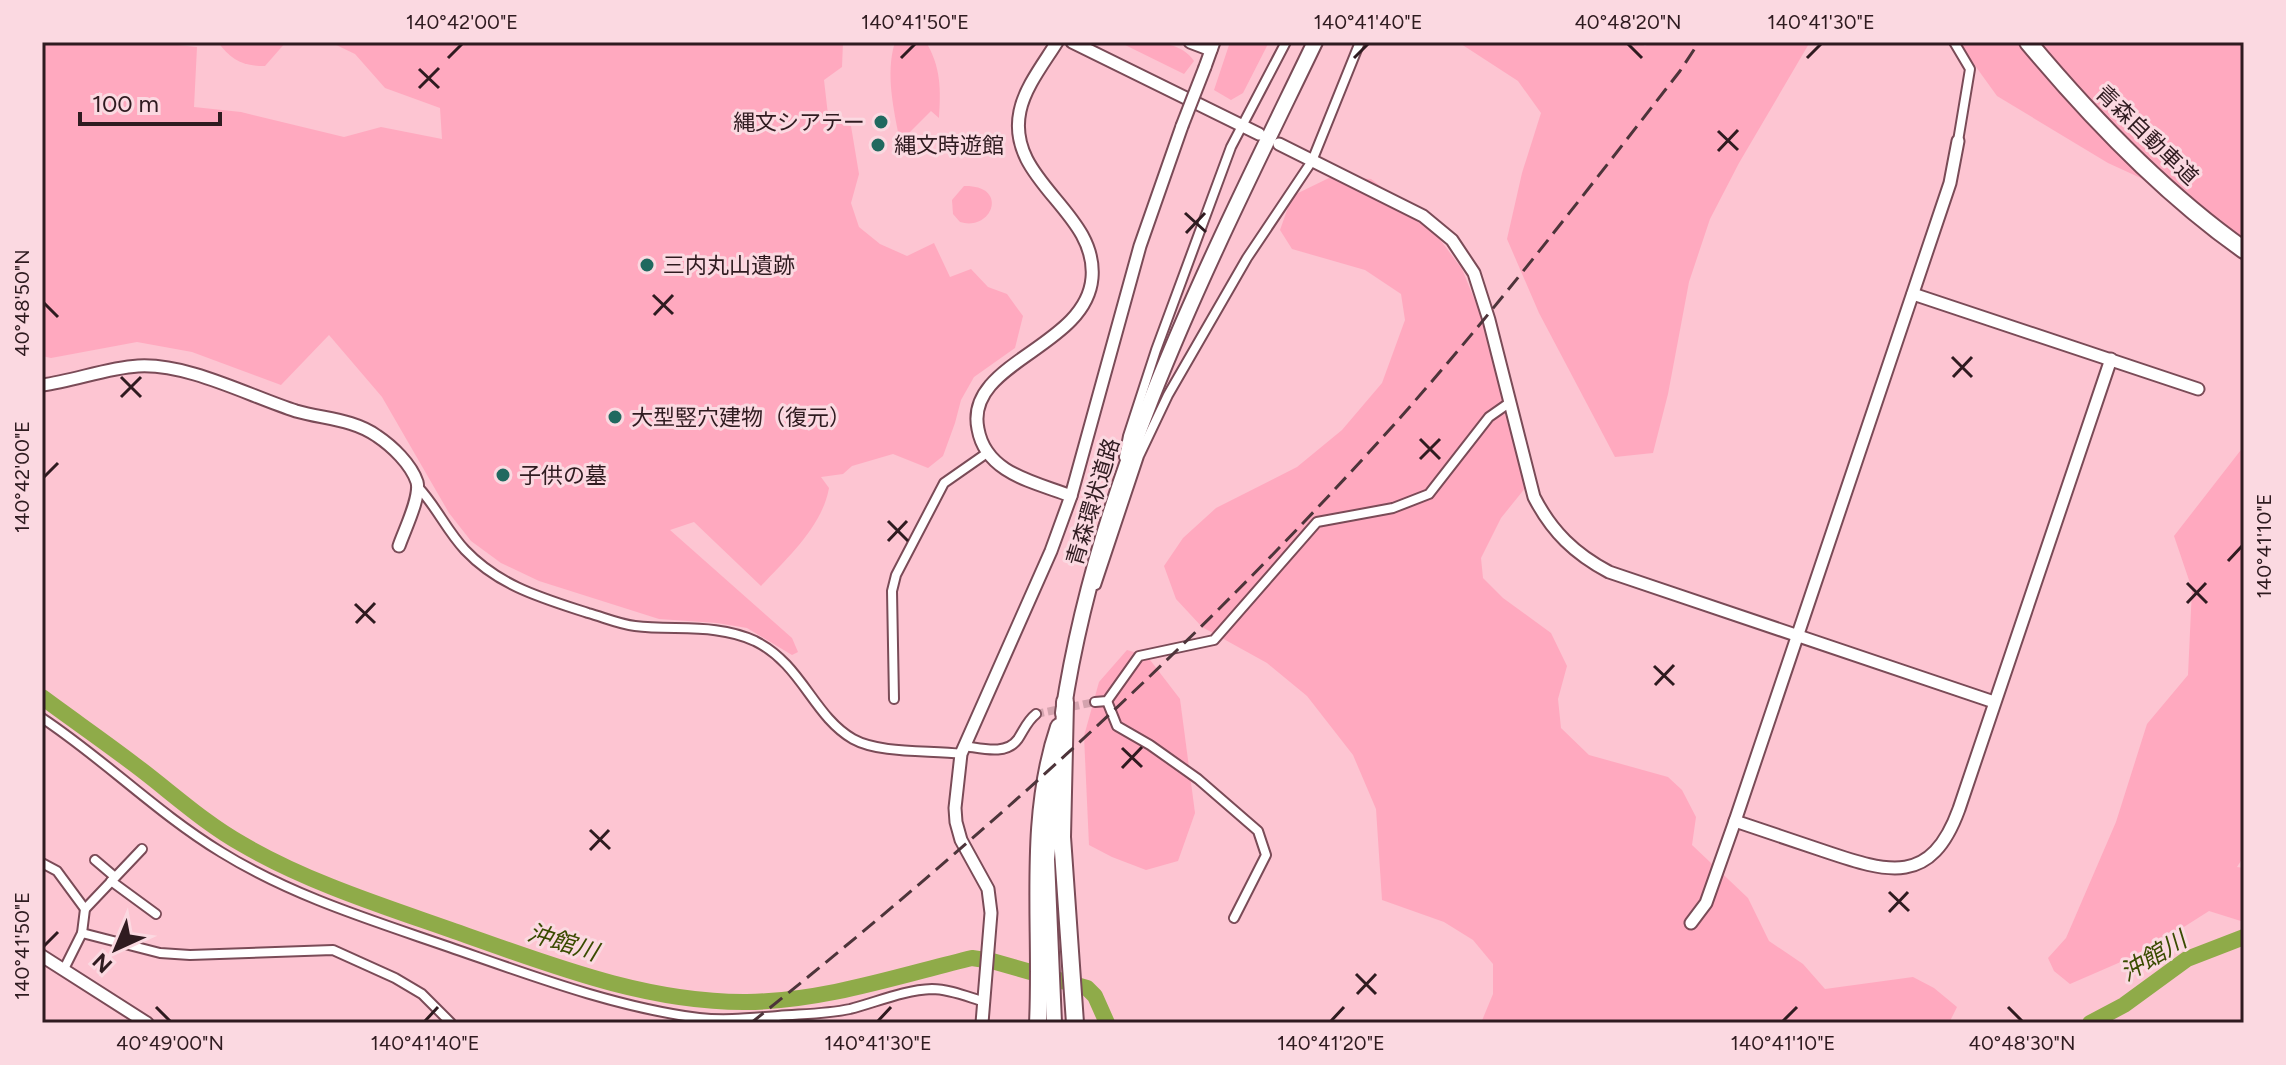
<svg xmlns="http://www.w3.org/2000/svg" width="2286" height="1065" viewBox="0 0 2286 1065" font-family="Figtree,'Noto Sans JP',sans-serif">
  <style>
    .green { fill: #ffa9bf }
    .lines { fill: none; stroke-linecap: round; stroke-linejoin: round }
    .river { stroke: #8fab49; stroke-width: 16 }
    .minor-tunnel { stroke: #d4a3ae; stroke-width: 8; stroke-dasharray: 8 4; stroke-linecap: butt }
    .minor-casing { stroke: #7a4b57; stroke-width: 12 }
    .tertiary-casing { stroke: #7a4b57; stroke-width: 15 }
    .trunk-casing { stroke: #7a4b57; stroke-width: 18 }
    .motorway-casing { stroke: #7a4b57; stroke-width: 20 }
    .minor { stroke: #fff; stroke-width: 8 }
    .tertiary { stroke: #fff; stroke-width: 11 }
    .trunk { stroke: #fff; stroke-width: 14 }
    .motorway { stroke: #fff; stroke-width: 16 }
    .rail { stroke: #4d343a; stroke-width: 3; stroke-dasharray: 16 8; stroke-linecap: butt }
    .tertiary-bridge-casing { stroke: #7a4b57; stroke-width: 15; stroke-linecap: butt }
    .tertiary-bridge { stroke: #fff; stroke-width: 11 }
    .ticks { fill: none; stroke: #2f1b20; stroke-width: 3 }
    .poi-dot { fill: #20695f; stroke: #fbd9e1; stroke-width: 3 }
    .labels { text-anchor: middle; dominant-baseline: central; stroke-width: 6; stroke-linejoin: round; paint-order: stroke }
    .poi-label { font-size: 22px; fill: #2f1b20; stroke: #fbd9e1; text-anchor: start }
    .street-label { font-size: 22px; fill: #2f1b20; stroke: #fbd9e1 }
    .water-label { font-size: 24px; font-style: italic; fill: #394b00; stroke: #fbd9e1 }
    .neatline { fill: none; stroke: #2f1b20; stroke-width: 3 }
    .ticks-label { font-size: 20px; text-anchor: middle; fill: #2f1b20 }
  </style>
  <rect width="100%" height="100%" fill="#fdc5d2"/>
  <!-- green -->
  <g class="green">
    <path d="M47,42H149L197,47L194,107L241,112L344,137L381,127L442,139L440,108L385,88L355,54L330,42H843L842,67L824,80L828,115L851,126L859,174L851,203L859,227L880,244L907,256L934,243L950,277L971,269L988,287L1007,294L1023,316L1015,348L974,377L961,400L955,423L943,456L928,468L893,454L852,466L843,474L821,477L829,488C822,527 787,558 761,586L694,522L670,530L792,638L798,652L792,655L747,628L717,623L659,619L539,581L501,563L471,541L449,513L382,397L329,335L281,385L192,352L137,342L51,358L42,356V45Z"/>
    <path d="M218,42H286L265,66C242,66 231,60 218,42Z"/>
    <path d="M895,42H926C941,67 941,90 939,118L931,111L900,142C894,110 885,74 895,42Z"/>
    <path d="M1119,42C1143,42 1179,38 1194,61L1184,74Z"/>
    <path d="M1230,42H1269L1243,93L1231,100L1214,90Z"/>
    <path d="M1458,42H1639L1645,46L1652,42H1810L1739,163L1710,219L1689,282L1668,394L1653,453L1615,457L1539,313L1507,239L1522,173L1541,113L1518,81Z"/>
    <path d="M1958,42H2244V247L2220,219L2156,185L2108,163L1997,96Z"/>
    <path d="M1331,177L1371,179L1427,222L1462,269L1496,352L1526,487L1501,518L1481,558L1483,578L1503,598L1551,633L1567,666L1558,699L1561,728L1589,755L1668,777L1682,790L1696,817L1692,845L1748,898L1769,941L1803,964L1825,989L1913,977L1934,988L1957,1007L1949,1023H1481L1493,994V964L1473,940L1444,922L1382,900L1376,809L1353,755L1307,696L1267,663L1202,627L1176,599L1164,566L1183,538L1216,508L1297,467L1342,430L1382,383L1405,320L1401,294L1365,270L1292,249L1280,230L1292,196Z"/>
    <path d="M964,186C1010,185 992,232 960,222L953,214L952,200Z"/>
    <path d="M2244,446V856L2237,867L2244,868V922L2209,911L2146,951L2070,984L2054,971L2048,958L2066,938L2116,822L2147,724L2188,675L2192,589L2174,536Z"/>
    <path d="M1127,650L1147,656L1180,699L1195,813L1178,861L1146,870L1112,857L1089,845L1084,736L1099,682Z"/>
  </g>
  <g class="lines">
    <!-- river -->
    <g class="river">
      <path d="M42,697C73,720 105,742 135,765C171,792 203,822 242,844C307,882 383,906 454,931C548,964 646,1003 747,1002C824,1001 898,976 972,958L992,961L1087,988L1095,996L1107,1023"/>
      <path d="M2090,1023L2124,1005L2187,959L2244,937"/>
    </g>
    <!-- minor-tunnel -->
    <path class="minor-tunnel" d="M1036,714L1095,702"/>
    <!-- minor casing -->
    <g class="minor-casing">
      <g id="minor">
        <path d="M1954,42L1970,69L1958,141"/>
        <path d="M1124,457L1128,436L1156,350L1231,147L1286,42"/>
        <path d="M418,487C436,506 447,531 465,550C499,586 542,598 588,613C603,617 619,624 635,626C675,631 716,623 755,641C802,664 813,716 853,739C880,754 930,750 961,754"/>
        <path d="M1096,585L1139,456L1168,395L1247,258L1312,161L1360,42"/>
        <path d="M894,699L892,591L896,575L944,483L987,453"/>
        <path d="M1107,701L1117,726L1150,745L1198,779L1258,831L1266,855L1234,918"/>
        <path d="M1095,702L1107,701L1139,656L1214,640L1317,522L1393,508L1429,494L1489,417L1509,403"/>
        <path d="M42,718C104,759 157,813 221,852C292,896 371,920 449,947C530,975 614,1007 699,1018C726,1021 751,1018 778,1016C802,1014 826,1014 850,1009C877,1002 904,990 932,989C950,989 968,997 985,1002"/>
        <path d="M964,746C981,748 1006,756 1018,739C1024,730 1027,721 1036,714"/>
        <path d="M95,860L115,877"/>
        <path d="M42,863L57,871L85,909"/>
        <path d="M111,881L156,914"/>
        <path d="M82,933L85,909L142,849"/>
        <path d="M64,969L82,933L160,953L190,955L333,950L395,978L422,994L451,1023"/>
      </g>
    </g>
    <!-- tertiary casing -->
    <g class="tertiary-casing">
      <g id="tertiary">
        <path d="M1057,42C1044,63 1025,87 1020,111C1005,181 1098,211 1092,278C1086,348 964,362 978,429C986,474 1035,482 1071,496"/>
        <path d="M1072,42L1259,134"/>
        <path d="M1190,42L1211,50"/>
        <path d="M1205,67L1214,42"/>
        <path d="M1279,144L1423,216L1452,240L1474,273L1489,320L1534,497C1552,532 1575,554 1609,572L1994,702"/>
        <path d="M1913,294L2198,389"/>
        <path d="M42,385C74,381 106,368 138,366C188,363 249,396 296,411C324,419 353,419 377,436C392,446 411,464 417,482C421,497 404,531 399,546"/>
        <path d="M1735,821C1765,831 1794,841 1824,851C1889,873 1931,886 1959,809L2111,359"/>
        <path d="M1691,923L1706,903L1735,821L1950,183L1958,141"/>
        <path d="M42,956L147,1023"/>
        <path d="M982,1023L991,913L988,889L961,840L956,822L955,808L961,754L1051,551L1071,496L1140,246L1182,126"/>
      </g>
    </g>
    <!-- trunk casing -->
    <g class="trunk-casing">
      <g id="trunk">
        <path d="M1063,713C1099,473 1211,258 1315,42"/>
        <path d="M1054,1023L1047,859L1055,773"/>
      </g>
    </g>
    <!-- motorway casing -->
    <g class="motorway-casing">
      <g id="motorway">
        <path d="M2028,42C2089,115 2166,195 2244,250"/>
        <path d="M1065,702L1062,837L1075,1023"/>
        <path d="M1038,1023C1043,925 1027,821 1059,727"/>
      </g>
    </g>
    <!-- minor -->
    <use href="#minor" class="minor"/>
    <!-- tertiary -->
    <use href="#tertiary" class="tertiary"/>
    <!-- trunk -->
    <use href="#trunk" class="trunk"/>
    <!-- motorway -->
    <use href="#motorway" class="motorway"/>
    <!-- rail -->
    <path class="rail" d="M751,1023C971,847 1181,659 1371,450C1481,330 1580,199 1680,71L1699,42"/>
    <!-- tertiary-bridge casing -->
    <g class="tertiary-bridge-casing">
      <path id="tertiary-bridge" d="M1182,126L1205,67"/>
    </g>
    <!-- tertiary-bridge -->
    <use href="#tertiary-bridge" class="tertiary-bridge"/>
  </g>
  <!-- ticks -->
  <path class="ticks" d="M1628,44L1642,58M448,58L462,44M901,58L915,44M1354,58L1368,44M1807,58L1821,44M419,69L439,88M419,88L439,68M1718,131L1738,150M1718,151L1738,130M1185,213L1206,232M1186,233L1205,213M653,295L673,314M44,303L58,317M654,315L673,295M1952,357L1972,377M121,377L141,397M1953,377L1972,357M121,397L141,377M1420,439L1440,459M1420,459L1440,439M44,477L58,463M888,521L908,541M888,541L907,521M2228,561L2242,546M2187,583L2207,603M2187,603L2206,583M355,604L375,623M356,623L375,603M1654,666L1674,685M1655,685L1674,665M1122,748L1142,767M1122,768L1142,747M590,830L610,849M590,850L609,830M1889,892L1909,911M1889,912L1908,892M44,946L58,932M1356,974L1376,994M1357,994L1376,974M156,1007L170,1021M2008,1007L2022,1021M425,1021L438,1007M878,1021L891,1007M1331,1021L1344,1007M1783,1021L1797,1007"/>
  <!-- markers -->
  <g class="poi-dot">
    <circle cx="881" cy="122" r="8"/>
    <circle cx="878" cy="145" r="8"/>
    <circle cx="647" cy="265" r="8"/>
    <circle cx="615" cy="417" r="8"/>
    <circle cx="503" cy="475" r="8"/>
  </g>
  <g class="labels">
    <!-- poi labels -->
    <g class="poi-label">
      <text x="865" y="122" text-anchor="end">縄文シアテー</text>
      <text x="894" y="145">縄文時遊館</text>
      <text x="663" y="265">三内丸山遺跡</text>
      <text x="631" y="417">大型竪穴建物（復元）</text>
      <text x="519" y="475">子供の墓</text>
    </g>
    <!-- street labels -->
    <g class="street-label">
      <text transform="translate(2147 135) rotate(44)">青森自動車道</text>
      <text transform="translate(1093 502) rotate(-73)">青森環状道路</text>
    </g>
    <!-- water labels -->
    <g class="water-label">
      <text transform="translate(563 942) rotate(17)">沖館川</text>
      <text transform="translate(2153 956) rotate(-31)">沖館川</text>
    </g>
  </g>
  <!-- border -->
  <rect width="2286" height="1065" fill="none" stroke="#fbd9e1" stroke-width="88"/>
  <!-- north arrow -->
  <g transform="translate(116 949) rotate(224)" stroke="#fbd9e1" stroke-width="6" paint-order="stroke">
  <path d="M0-6L14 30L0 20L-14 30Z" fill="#2f1b20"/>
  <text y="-12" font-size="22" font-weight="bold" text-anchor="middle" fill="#2f1b20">N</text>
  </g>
  <!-- scale -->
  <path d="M80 112v12h140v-12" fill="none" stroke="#2f1b20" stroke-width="4"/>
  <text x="92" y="112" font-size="24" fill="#2f1b20" stroke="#fbd9e1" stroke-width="6" paint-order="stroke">100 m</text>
  <rect x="44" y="44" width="2198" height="977" class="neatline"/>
  <g class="ticks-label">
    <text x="462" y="29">140°42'00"E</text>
    <text x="915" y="29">140°41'50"E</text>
    <text x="1368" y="29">140°41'40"E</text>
    <text x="1628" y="29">40°48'20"N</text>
    <text x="1821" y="29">140°41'30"E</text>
    <text transform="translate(22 303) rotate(-90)" y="7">40°48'50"N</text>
    <text transform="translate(22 477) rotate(-90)" y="7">140°42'00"E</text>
    <text transform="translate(2264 546) rotate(-90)" y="7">140°41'10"E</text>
    <text transform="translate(22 946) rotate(-90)" y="7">140°41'50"E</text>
    <text x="170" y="1050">40°49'00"N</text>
    <text x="425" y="1050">140°41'40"E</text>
    <text x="878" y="1050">140°41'30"E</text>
    <text x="1331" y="1050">140°41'20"E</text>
    <text x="1783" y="1050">140°41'10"E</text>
    <text x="2022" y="1050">40°48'30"N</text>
  </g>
</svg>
